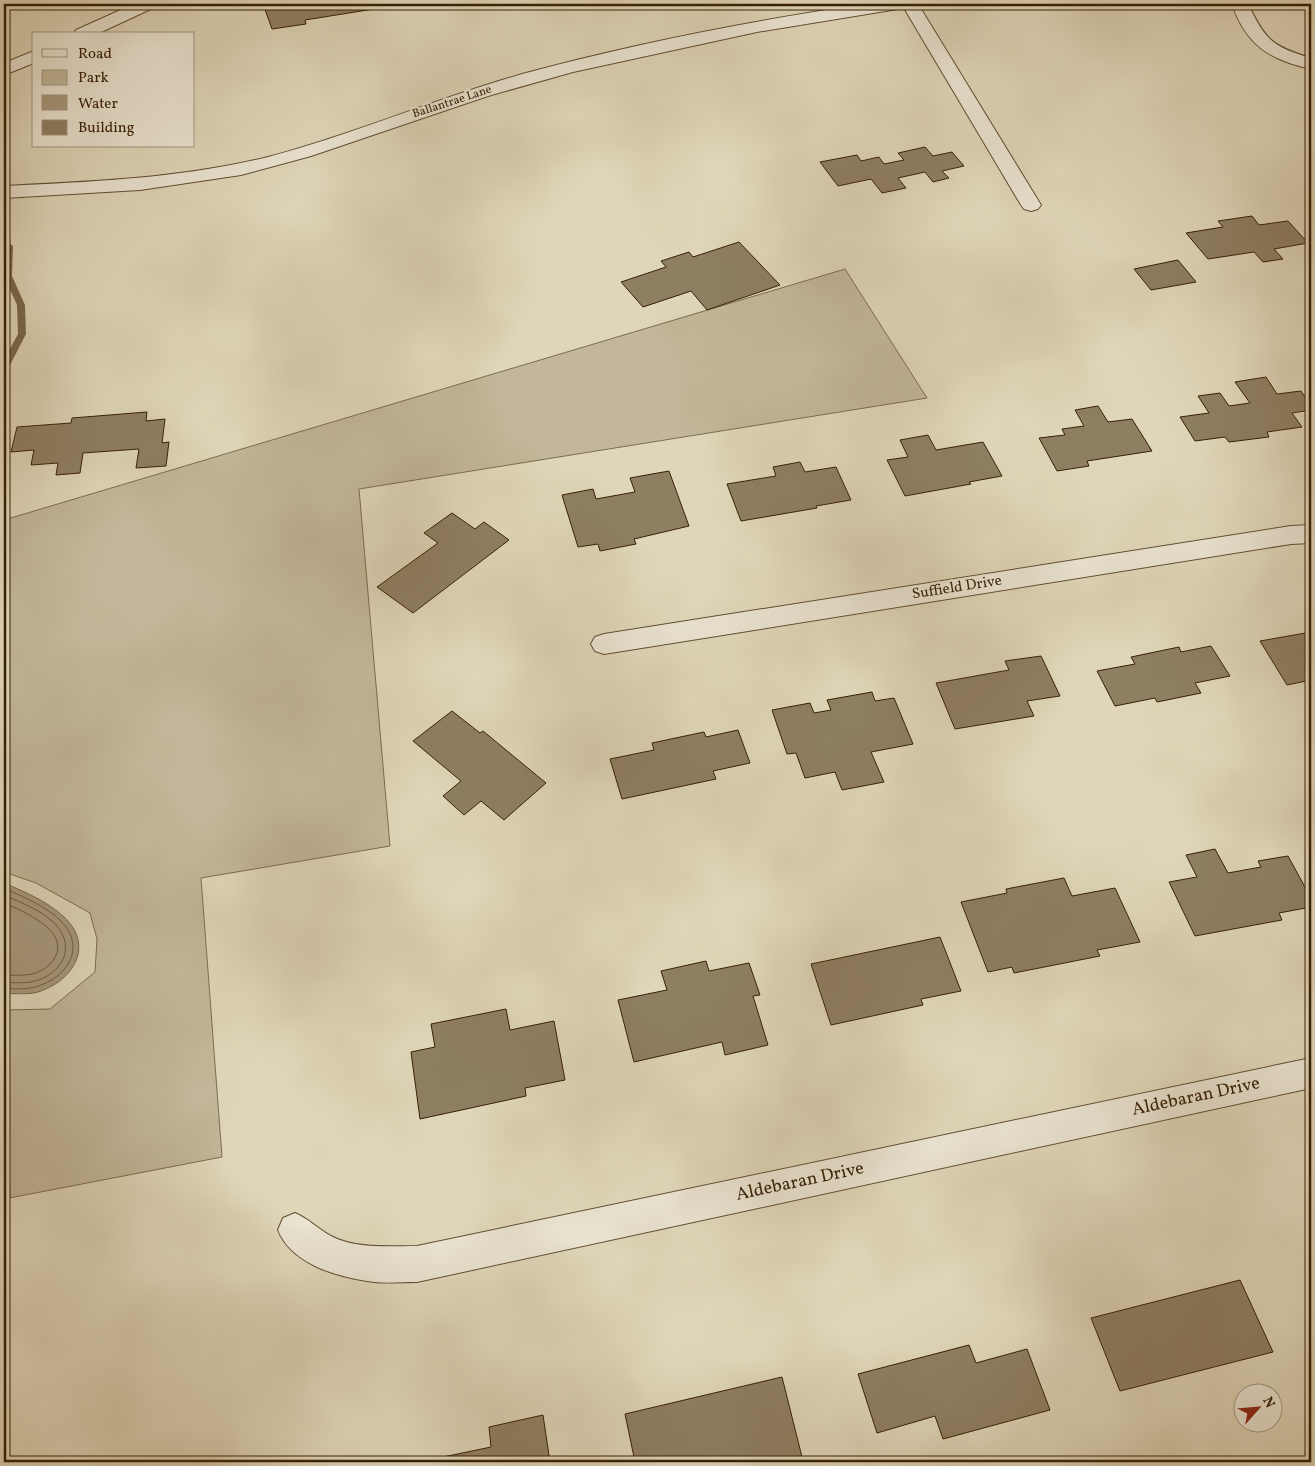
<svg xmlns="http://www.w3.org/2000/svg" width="1315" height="1466" viewBox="0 0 1315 1466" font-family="Vollkorn,serif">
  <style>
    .green { fill: #c2b79a; stroke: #7c6c50 }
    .water { fill: #a6987c; stroke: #79684c }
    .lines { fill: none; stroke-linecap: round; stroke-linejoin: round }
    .shore { stroke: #6e5c40; stroke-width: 1 }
    .stream { fill: #79684c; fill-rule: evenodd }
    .building { fill: #8e7f63; stroke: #362005 }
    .minor-casing { stroke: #604e32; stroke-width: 2 }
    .minor { fill: #eae4d2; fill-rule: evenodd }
    .labels { text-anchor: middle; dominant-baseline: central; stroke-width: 4.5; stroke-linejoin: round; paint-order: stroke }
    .far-street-label { font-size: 12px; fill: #362005; stroke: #eae4d2 }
    .street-label { font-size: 15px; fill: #362005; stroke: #eae4d2 }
    .near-street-label { font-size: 18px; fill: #362005; stroke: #eae4d2 }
  </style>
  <rect width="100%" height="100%" fill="#dfd6b9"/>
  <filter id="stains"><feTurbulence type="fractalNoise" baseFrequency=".004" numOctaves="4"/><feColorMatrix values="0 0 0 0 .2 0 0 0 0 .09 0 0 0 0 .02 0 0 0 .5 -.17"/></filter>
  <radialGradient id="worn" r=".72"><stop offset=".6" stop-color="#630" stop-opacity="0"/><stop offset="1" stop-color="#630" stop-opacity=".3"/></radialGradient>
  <!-- green -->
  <path class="green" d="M845,269L927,398L359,489L390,846L201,878L222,1157L4,1199V1010L50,1009L95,972L97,939L90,913L36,883L4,872V520Z"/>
  <!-- water -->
  <path class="water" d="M4,883C25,892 47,901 64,917C95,946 73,981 38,992C28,995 15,993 4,994Z"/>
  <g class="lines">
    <!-- shore -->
    <g class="shore">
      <path d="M4,888C23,897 46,906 61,921C87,948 67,978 35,987C25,990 14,988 4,989"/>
      <path d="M4,895C22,903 44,911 57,926C76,949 61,974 35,981C25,984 14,982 4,983"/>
      <path d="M4,903C21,910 38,918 51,931C67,949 52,969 32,974C23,976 13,975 4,975"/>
    </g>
    <!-- stream -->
    <path class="stream" d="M9,243L13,246L12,276L25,305L26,334L10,365L4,368V360L18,334L17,305L4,276L5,246Z"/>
  </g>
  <!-- building -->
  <g class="building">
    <path d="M263,4H372L374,9L305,20L306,24L272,29Z"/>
    <path d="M925,147L933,156L952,152L964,166L942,171L949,178L933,182L925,172L898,178L906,188L882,193L871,179L838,186L820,162L857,155L861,161L879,157L884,164L904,160L898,153Z"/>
    <path d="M1252,216L1259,225L1288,221L1308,243L1274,249L1283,259L1263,262L1254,252L1208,259L1186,233L1223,227L1218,221Z"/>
    <path d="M739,242L780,285L707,310L691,291L643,307L621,282L666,267L661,261L689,252L693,257Z"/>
    <path d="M1178,260L1196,282L1151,290L1134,269Z"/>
    <path d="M1266,377L1277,394L1301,391L1311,406V410L1292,413L1302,427L1267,432L1269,437L1229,442L1225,437L1195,441L1180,417L1209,413L1198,396L1220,393L1229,406L1250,403L1235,382Z"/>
    <path d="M1098,406L1108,422L1132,419L1152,451L1087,461L1089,466L1057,471L1039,438L1065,435L1062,429L1084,426L1075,410Z"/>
    <path d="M147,412L146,421L165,419L162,443L169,442L166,466L136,468L139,449L83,453L80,473L56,475L58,463L31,465L34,450L11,452L17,427L71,423L72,418Z"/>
    <path d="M928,435L936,450L983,442L1002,476L969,482L971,484L905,496L887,460L908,457L900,440Z"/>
    <path d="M800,462L805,472L836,467L851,500L816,506L817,508L741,521L727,484L776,476L773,467Z"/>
    <path d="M669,471L689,526L634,539L636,544L600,551L598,544L578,547L562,495L593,489L596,499L635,492L630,478Z"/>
    <path d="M452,513L475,529L484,522L509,540L413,613L377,587L438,543L424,533Z"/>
    <path d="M1311,632V680L1287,685L1260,641Z"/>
    <path d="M1211,646L1230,676L1195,683L1201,693L1157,702L1155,698L1115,706L1097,671L1135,664L1131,657L1179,647L1181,652Z"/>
    <path d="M1041,656L1060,696L1027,701L1034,716L955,729L936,683L1009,670L1005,661Z"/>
    <path d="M872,692L875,701L894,698L913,744L871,752L884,782L842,790L835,772L805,778L796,753L787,754L772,710L810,703L814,713L831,710L827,700Z"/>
    <path d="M452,711L480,733L483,731L546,783L504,820L481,801L464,815L443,796L461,781L413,741Z"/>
    <path d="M738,730L750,763L713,771L716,779L622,799L610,759L654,750L652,743L704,732L706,737Z"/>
    <path d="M1215,849L1228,873L1261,867L1258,861L1288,856L1311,898V907L1279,913L1282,920L1195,936L1169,882L1197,877L1186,855Z"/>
    <path d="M1064,878L1072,896L1115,888L1140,942L1097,950L1100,956L1014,973L1012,967L988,972L961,902L1007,893L1006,889Z"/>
    <path d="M940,937L961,991L921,999L923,1005L831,1025L811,964Z"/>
    <path d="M706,961L709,971L749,963L760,995L753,996L768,1045L725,1055L722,1042L634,1062L618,1000L667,990L661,971Z"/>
    <path d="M506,1009L510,1030L554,1021L565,1080L525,1088L526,1096L420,1119L411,1052L435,1047L431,1024Z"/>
    <path d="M1240,1280L1273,1352L1120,1391L1091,1318Z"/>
    <path d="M969,1345L976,1363L1027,1349L1050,1410L943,1439L935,1416L877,1433L858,1374Z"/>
    <path d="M782,1377L802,1457L782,1462H635L625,1414Z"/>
    <path d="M543,1415L550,1462H419L491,1447L489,1427Z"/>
  </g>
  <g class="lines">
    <!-- minor casing -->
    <g class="minor-casing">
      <g id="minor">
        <path d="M134,4H156L153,8L97,34H73L76,30Z"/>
        <path d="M865,4H918L1041,205L1038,209L1031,211L1024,209L1021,205L904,8L757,32L573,72L488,96L311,156L241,175L140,190L4,198V186C92,182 182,178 268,157C356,134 439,97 526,73C637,43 751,21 865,4Z"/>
        <path d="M1232,4H1248C1265,40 1273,47 1311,58V69C1270,60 1246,45 1232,4Z"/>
        <path d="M34,51V63L4,75V63Z"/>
        <path d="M1311,525V543L1291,544L604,654L595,651L591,644L595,637L604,634L1291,526Z"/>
        <path d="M1311,1058V1088L417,1282C401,1282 383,1284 367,1281C334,1276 291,1263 278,1230L283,1218L295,1213C309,1219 318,1229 331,1236C354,1249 391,1246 417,1246Z"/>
      </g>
    </g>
    <!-- minor -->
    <use href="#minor" class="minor"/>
  </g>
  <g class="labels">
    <!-- far-street labels -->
    <g class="far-street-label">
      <text transform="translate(452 102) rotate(-18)">Ballantrae Lane</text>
    </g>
    <!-- street labels -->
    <g class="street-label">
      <text transform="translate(957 588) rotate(-9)">Suffield Drive</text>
    </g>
    <!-- near-street labels -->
    <g class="near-street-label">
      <text transform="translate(1196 1097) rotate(-12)">Aldebaran Drive</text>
      <text transform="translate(800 1182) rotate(-12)">Aldebaran Drive</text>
    </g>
  </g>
  <!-- margin -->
  <rect width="1315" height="1466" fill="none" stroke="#dfd6b9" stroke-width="20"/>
  <rect x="5" y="5" width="1305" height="1456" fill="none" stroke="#362005" stroke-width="2.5"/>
  <rect x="10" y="10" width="1295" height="1446" fill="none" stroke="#362005"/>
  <!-- legend -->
  <rect x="32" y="32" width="162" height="115" fill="#eae4d2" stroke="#a29680"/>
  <rect x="42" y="49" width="25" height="8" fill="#eae4d2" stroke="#a29680"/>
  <text x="78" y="58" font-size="15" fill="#362005">Road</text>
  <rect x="42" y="70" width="25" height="15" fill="#c2b79a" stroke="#a29680"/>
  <text x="78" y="82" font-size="15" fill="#362005">Park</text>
  <rect x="42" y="95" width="25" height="15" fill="#a6987c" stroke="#a29680"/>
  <text x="78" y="108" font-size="15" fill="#362005">Water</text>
  <rect x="42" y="120" width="25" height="15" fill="#8e7f63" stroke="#a29680"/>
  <text x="78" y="132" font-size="15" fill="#362005">Building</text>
  <!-- north arrow -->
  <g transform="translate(1258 1408) rotate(63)"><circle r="24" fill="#eae4d2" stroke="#a29680"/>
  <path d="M0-4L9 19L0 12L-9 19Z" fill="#8f2418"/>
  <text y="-8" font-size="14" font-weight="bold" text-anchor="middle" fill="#362005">N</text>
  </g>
  <rect width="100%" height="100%" filter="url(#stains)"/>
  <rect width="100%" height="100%" fill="url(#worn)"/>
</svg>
